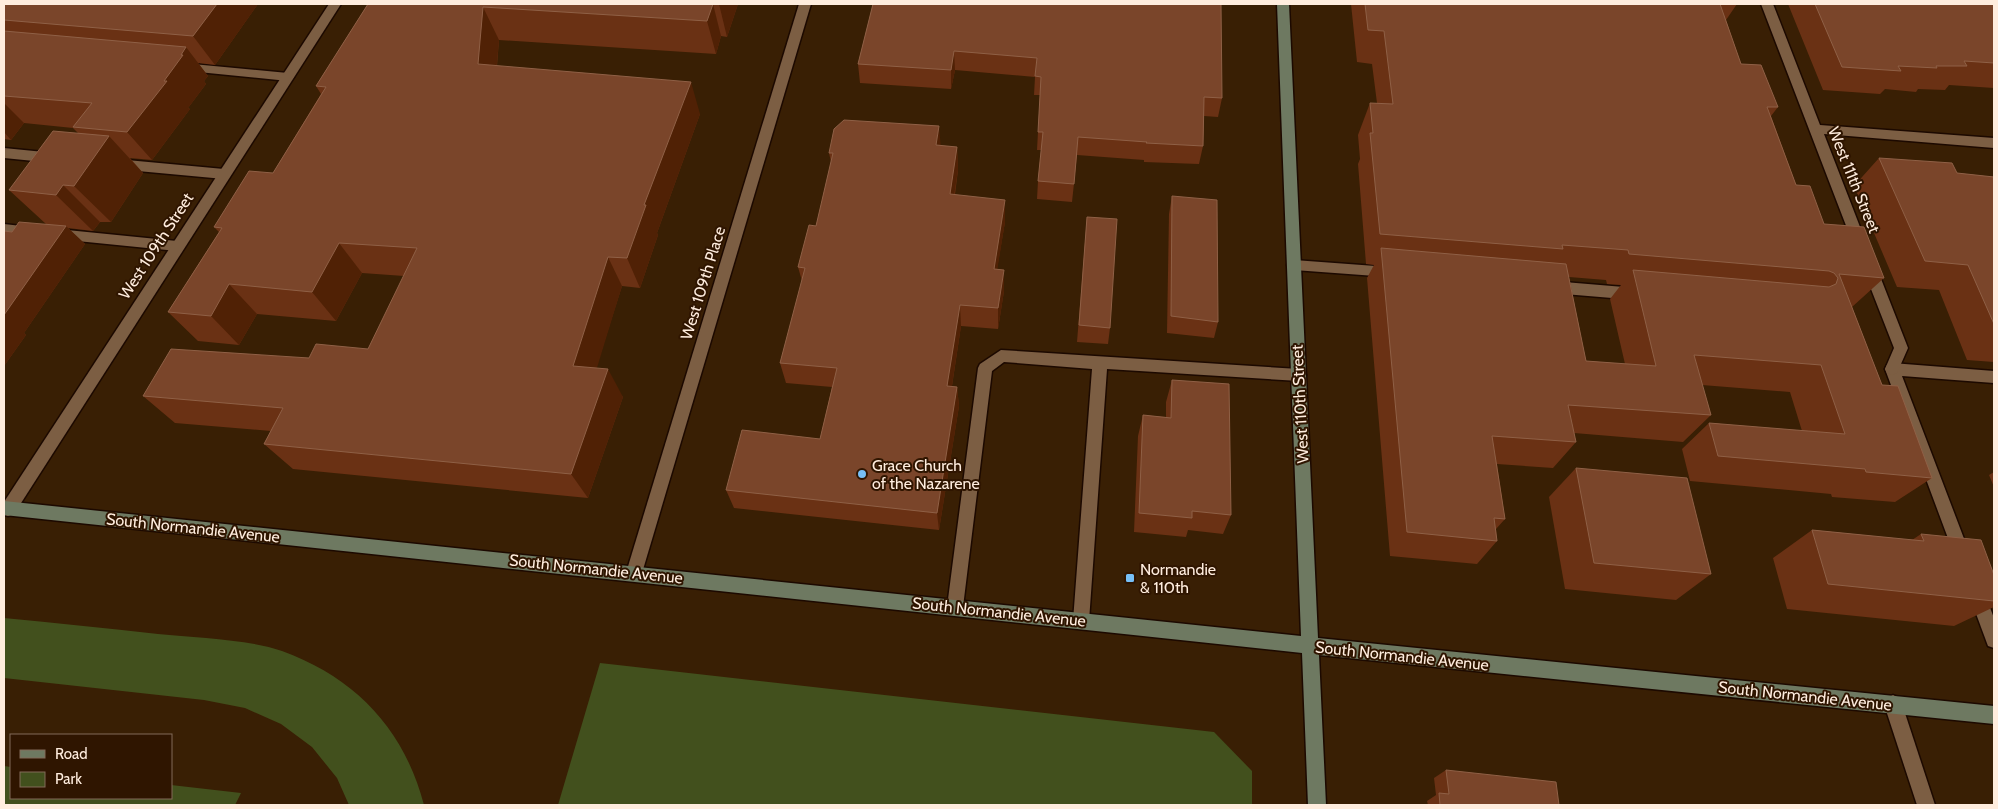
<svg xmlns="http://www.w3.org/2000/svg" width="1998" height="809" viewBox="0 0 1998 809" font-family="Cabin,sans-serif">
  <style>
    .green { fill: #42501d }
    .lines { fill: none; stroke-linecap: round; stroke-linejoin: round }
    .lane-casing { stroke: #1c0900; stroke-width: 3 }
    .street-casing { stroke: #1c0900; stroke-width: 3 }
    .secondary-casing { stroke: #1c0900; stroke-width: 3 }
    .lane { fill: #7c5e43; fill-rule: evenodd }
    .street { fill: #7c5e43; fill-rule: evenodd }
    .secondary { fill: #6e7961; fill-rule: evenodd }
    .wall { fill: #6a3114; fill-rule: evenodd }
    .shaded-wall { fill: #502105 }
    .building { fill: #7a452a; stroke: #8f6046 }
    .poi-dot { fill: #77c0f7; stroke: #2f1500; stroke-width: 2 }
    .labels { text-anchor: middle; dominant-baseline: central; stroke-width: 4; stroke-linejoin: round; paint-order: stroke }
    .street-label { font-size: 16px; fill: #ffedde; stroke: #2f1500 }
    .poi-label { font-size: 16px; fill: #ffedde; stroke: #2f1500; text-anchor: start }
  </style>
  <rect width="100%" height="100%" fill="#391f04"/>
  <!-- green -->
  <g class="green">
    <path d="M4,618C55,623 107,628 158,634C196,638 247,639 282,651C356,678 404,729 424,805H349L337,778L312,747L281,724L245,708L204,700L4,678Z"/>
    <path d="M600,663L1214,732L1252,771V805H558Z"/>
    <path d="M4,766L11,767V798H171V785L241,793L235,805H4Z"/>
  </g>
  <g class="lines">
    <!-- lane casing -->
    <g class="lane-casing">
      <g id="lane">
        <path d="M182,63L288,73L294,77L288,81L178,70L176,67Z"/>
        <path d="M4,148L54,153L59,155L60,158L59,161L54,163L4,158Z"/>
        <path d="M116,159L224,169L229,171L231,174L229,177L224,179L116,169L111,167L110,164L111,161Z"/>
        <path d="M4,224L39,228L41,232L39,236L34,237L4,234Z"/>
        <path d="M57,229L177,241L182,242L184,246L182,250L177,251L57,239L52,238L50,234L52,230Z"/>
        <path d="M1294,260L1389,267L1394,268L1396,272L1394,276L1389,277L1294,270L1289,269L1287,265L1289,261Z"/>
        <path d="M1552,281L1636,288L1641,290L1643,294L1641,298L1636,300L1552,293L1547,291L1545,287L1547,283Z"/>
        <path d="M1001,350L1299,369L1304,371L1306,375L1304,379L1299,381L1107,369L1089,621L1087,627L1081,629L1075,627L1073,621L1092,369L1004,362L992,371L963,607L961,613L955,615L949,613L947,607L978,368L980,364Z"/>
        <path d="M1892,363L1994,371V383L1902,376L1971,557L1969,562L1963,564L1957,562L1955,557L1885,369L1887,365Z"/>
        <path d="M1976,584L1982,587L1994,618V648L1988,646L1968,592L1970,587Z"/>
      </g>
    </g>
    <!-- street casing -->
    <g class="street-casing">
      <g id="street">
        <path d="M329,4H341L14,514L8,516L4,515V502Z"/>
        <path d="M799,4H811L642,573L640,578L634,581L628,578L626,573Z"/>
        <path d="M1761,4H1773L1820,125L1994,138V148L1824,134L1867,245L1865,249L1860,250L1855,249Z"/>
        <path d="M1869,261L1874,262L1876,266L1908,348L1897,373L1892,375L1887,373L1885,369L1894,348L1862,266L1864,262Z"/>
        <path d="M1893,695L1899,698L1902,704L1935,805H1917L1884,704L1887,698Z"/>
      </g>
    </g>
    <!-- secondary casing -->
    <g class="secondary-casing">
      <path id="secondary" d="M1277,4H1289L1318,638L1994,706V724L1319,655L1326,805H1308L1302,653L4,515V501L1301,636Z"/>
    </g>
    <!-- lane -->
    <use href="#lane" class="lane"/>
    <!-- street -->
    <use href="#street" class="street"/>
    <!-- secondary -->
    <use href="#secondary" class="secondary"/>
  </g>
  <!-- wall -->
  <g class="wall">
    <path d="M4,4H258L215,65L198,63L208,76L204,81L206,84L188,108L190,109L152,160L130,158L143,173L111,222H100L93,231L68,228L85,244L24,333L26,335L4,366V231L12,232L46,224L9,190L78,133L73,128L24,123L11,140L4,139Z"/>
    <path d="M368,4H738L727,37L721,36L716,54L499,40L497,66L700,114L657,233L658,235L640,288L622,286L596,368L623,397L588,498L293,469L264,444L271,431L175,423L143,396L309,358L368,349L404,276L362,273L336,321L257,314L239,345L198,341L168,312L219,232L214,227L273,173L321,94L316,86Z"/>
    <path d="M873,4L1222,98L1218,117L1204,116L1203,146L1199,164L1144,162V160L1077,155L1072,202L1037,199L1038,181L1041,150H1037L1040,95H1034L1035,77L955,70L951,89L860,83L858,64Z"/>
    <path d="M1351,4H1737L1726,20L1741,64L1778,107L1771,116L1796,185L1824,224L1884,278L1852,307L1882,385L1932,478L1895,502L1832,497L1831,494L1690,481L1682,449L1709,423L1802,431L1790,392L1702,385L1711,415L1683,442L1574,433L1576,442L1553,468L1497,464L1505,519L1496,529L1497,541L1477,564L1390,556L1367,278L1374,265L1366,264L1358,164L1360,159L1358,135L1370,103H1377L1372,64L1357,62ZM1569,277L1606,280L1607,284L1621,285L1610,299L1625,364L1586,361Z"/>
    <path d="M1788,4H1994V88L1949,85L1945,90L1918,89L1916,92L1885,89L1880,94L1823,90Z"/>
    <path d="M940,146L957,147L958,170L955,194L1005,222L997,269L1004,291L998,329L961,326L952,386L957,387L959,406L939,530L734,508L726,490L820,439L832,387L786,383L780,363L802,281L798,267L816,226L831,162L829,153Z"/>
    <path d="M1879,158L1957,173L1994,177V362L1967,360L1939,290L1897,287L1854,186Z"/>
    <path d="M1172,196L1218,322L1214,338L1167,333L1169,214Z"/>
    <path d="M1087,217L1110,328L1108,344L1077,342Z"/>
    <path d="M1172,380L1231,515L1223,534L1188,530L1186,537L1134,532L1138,436L1143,415L1166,417V402Z"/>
    <path d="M1576,468L1711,574L1676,600L1565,589L1549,497Z"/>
    <path d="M1994,472V487L1989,475Z"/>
    <path d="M1812,530L1912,540L1921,534L1994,575V607L1954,626L1787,609L1773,558Z"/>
    <path d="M1446,770L1559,805H1428L1427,801L1436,795L1434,778Z"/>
  </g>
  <!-- shaded-wall -->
  <g class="shaded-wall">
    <path d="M217,4H258L215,65L193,36Z"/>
    <path d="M713,4L721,36L716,54L707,21Z"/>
    <path d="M719,4H738L727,37Z"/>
    <path d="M483,7L499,40L494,96L478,64Z"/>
    <path d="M186,47L208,76L204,81L206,84L188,108L190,109L152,160L127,132L164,81Z"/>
    <path d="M954,51L955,70L951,89V70Z"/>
    <path d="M691,82L700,114L657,233L658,235L640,288L627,258L644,205Z"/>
    <path d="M4,103L24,123L11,140L4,132Z"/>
    <path d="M939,126L941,149L936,145Z"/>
    <path d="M109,136L143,173L111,222L74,186Z"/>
    <path d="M957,147L958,170L951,216L950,194Z"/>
    <path d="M63,185L100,222L93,231L56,195Z"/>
    <path d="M1005,200V222L994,290V269Z"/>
    <path d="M66,226L85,244L24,333L26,335L4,366V315Z"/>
    <path d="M339,243L362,273L336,321L312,292Z"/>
    <path d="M608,257L622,286L589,394L573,366Z"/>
    <path d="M1004,270V291L998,329V308Z"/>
    <path d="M229,284L257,314L239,345L211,316Z"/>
    <path d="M960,305L961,326L949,405L947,386Z"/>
    <path d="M608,369L623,397L588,498L571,474Z"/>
    <path d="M957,387L959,406L939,530L937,513Z"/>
  </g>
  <!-- building -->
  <g class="building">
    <path d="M4,4H217L193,36L4,20Z"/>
    <path d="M368,4H713L707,21L483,7L478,64L691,82L644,205H646L627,258L608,257L573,366L608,369L571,474L264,444L283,408L143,396L171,349L309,358L316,344L368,349L417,248L339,243L312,292L229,284L211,316L168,312L222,228L214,227L249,171L273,173L326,87L316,86Z"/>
    <path d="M873,4H1221L1222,98L1204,97L1203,146L1146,143L1147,142L1078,137L1074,184L1038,181L1043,132H1038L1041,77L1035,76L1037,58L954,51L951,70L858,64Z"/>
    <path d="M1365,4H1720L1741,64L1761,65L1778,107H1767L1796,185L1810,186L1824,224L1864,227L1884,278L1839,274L1882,385L1898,386L1932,478L1866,472L1865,469L1718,456L1709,423L1845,434L1821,365L1694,355L1711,415L1568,405L1576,442L1492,436L1505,519L1494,518L1497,541L1407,532L1381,248L1566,264L1586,361L1656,366L1633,270L1829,287L1836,284L1838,278L1834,273L1829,271L1629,254L1628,250L1562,245L1563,249L1380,234L1370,133H1373L1370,103L1393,104L1384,31L1368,30Z"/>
    <path d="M1815,4H1994V63L1964,61L1967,66H1936L1937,68L1898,66L1901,71L1842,67Z"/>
    <path d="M4,31L186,47L181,55H183L164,81H167L127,132L73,127L92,103L4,96Z"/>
    <path d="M844,120L939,126L936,145L957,147L950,194L1005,200L994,269L1004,270L998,308L960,305L947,386L957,387L937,513L726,490L742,430L820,439L837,368L780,363L805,268L798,267L809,225L816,226L833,153H829L834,129Z"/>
    <path d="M53,131L109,136L74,186L63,185L56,195L9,190Z"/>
    <path d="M1879,158L1952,163L1957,173L1994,177V324L1968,265L1925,261Z"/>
    <path d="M1172,196L1217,200L1218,322L1171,316Z"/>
    <path d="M1087,217L1117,219L1110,328L1079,325Z"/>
    <path d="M19,222L66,226L4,315V231L12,232Z"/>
    <path d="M1172,380L1229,384L1231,515L1192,511V518L1139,513L1143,415L1171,418Z"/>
    <path d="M1576,468L1687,478L1711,574L1594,563Z"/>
    <path d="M1812,530L1924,541L1921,534L1981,540L1994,575V601L1828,584Z"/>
    <path d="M1446,770L1556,782L1559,805H1440L1439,793L1449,794Z"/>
  </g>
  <!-- markers -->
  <g class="poi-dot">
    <circle cx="862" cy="474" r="5"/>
    <rect x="1125" y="573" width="10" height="10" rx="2.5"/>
  </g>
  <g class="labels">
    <!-- street labels -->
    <g class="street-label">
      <text transform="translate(1854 180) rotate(68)">West 111th Street</text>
      <text transform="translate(156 246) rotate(-57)">West 109th Street</text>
      <text transform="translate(703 283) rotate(-73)">West 109th Place</text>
      <text transform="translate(1300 404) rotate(-93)">West 110th Street</text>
      <text transform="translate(193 528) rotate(6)">South Normandie Avenue</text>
      <text transform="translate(596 569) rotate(6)">South Normandie Avenue</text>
      <text transform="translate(999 612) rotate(6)">South Normandie Avenue</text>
      <text transform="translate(1402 656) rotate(6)">South Normandie Avenue</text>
      <text transform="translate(1805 696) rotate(6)">South Normandie Avenue</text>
    </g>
    <!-- poi labels -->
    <g class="poi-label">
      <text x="872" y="465">Grace Church<tspan x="872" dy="18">of the Nazarene</tspan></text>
      <text x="1140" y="569">Normandie<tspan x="1140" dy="18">&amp; 110th</tspan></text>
    </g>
  </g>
  <!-- border -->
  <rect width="1998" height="809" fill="none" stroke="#ffedde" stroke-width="10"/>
  <!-- legend -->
  <rect x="10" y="734" width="162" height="65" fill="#2f1500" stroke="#826b59"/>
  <rect x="20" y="750" width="25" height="8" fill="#6e7961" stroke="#826b59"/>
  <text x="55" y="759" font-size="15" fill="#ffedde">Road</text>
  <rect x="20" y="772" width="25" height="15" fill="#42501d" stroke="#826b59"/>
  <text x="55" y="784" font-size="15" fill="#ffedde">Park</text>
</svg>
